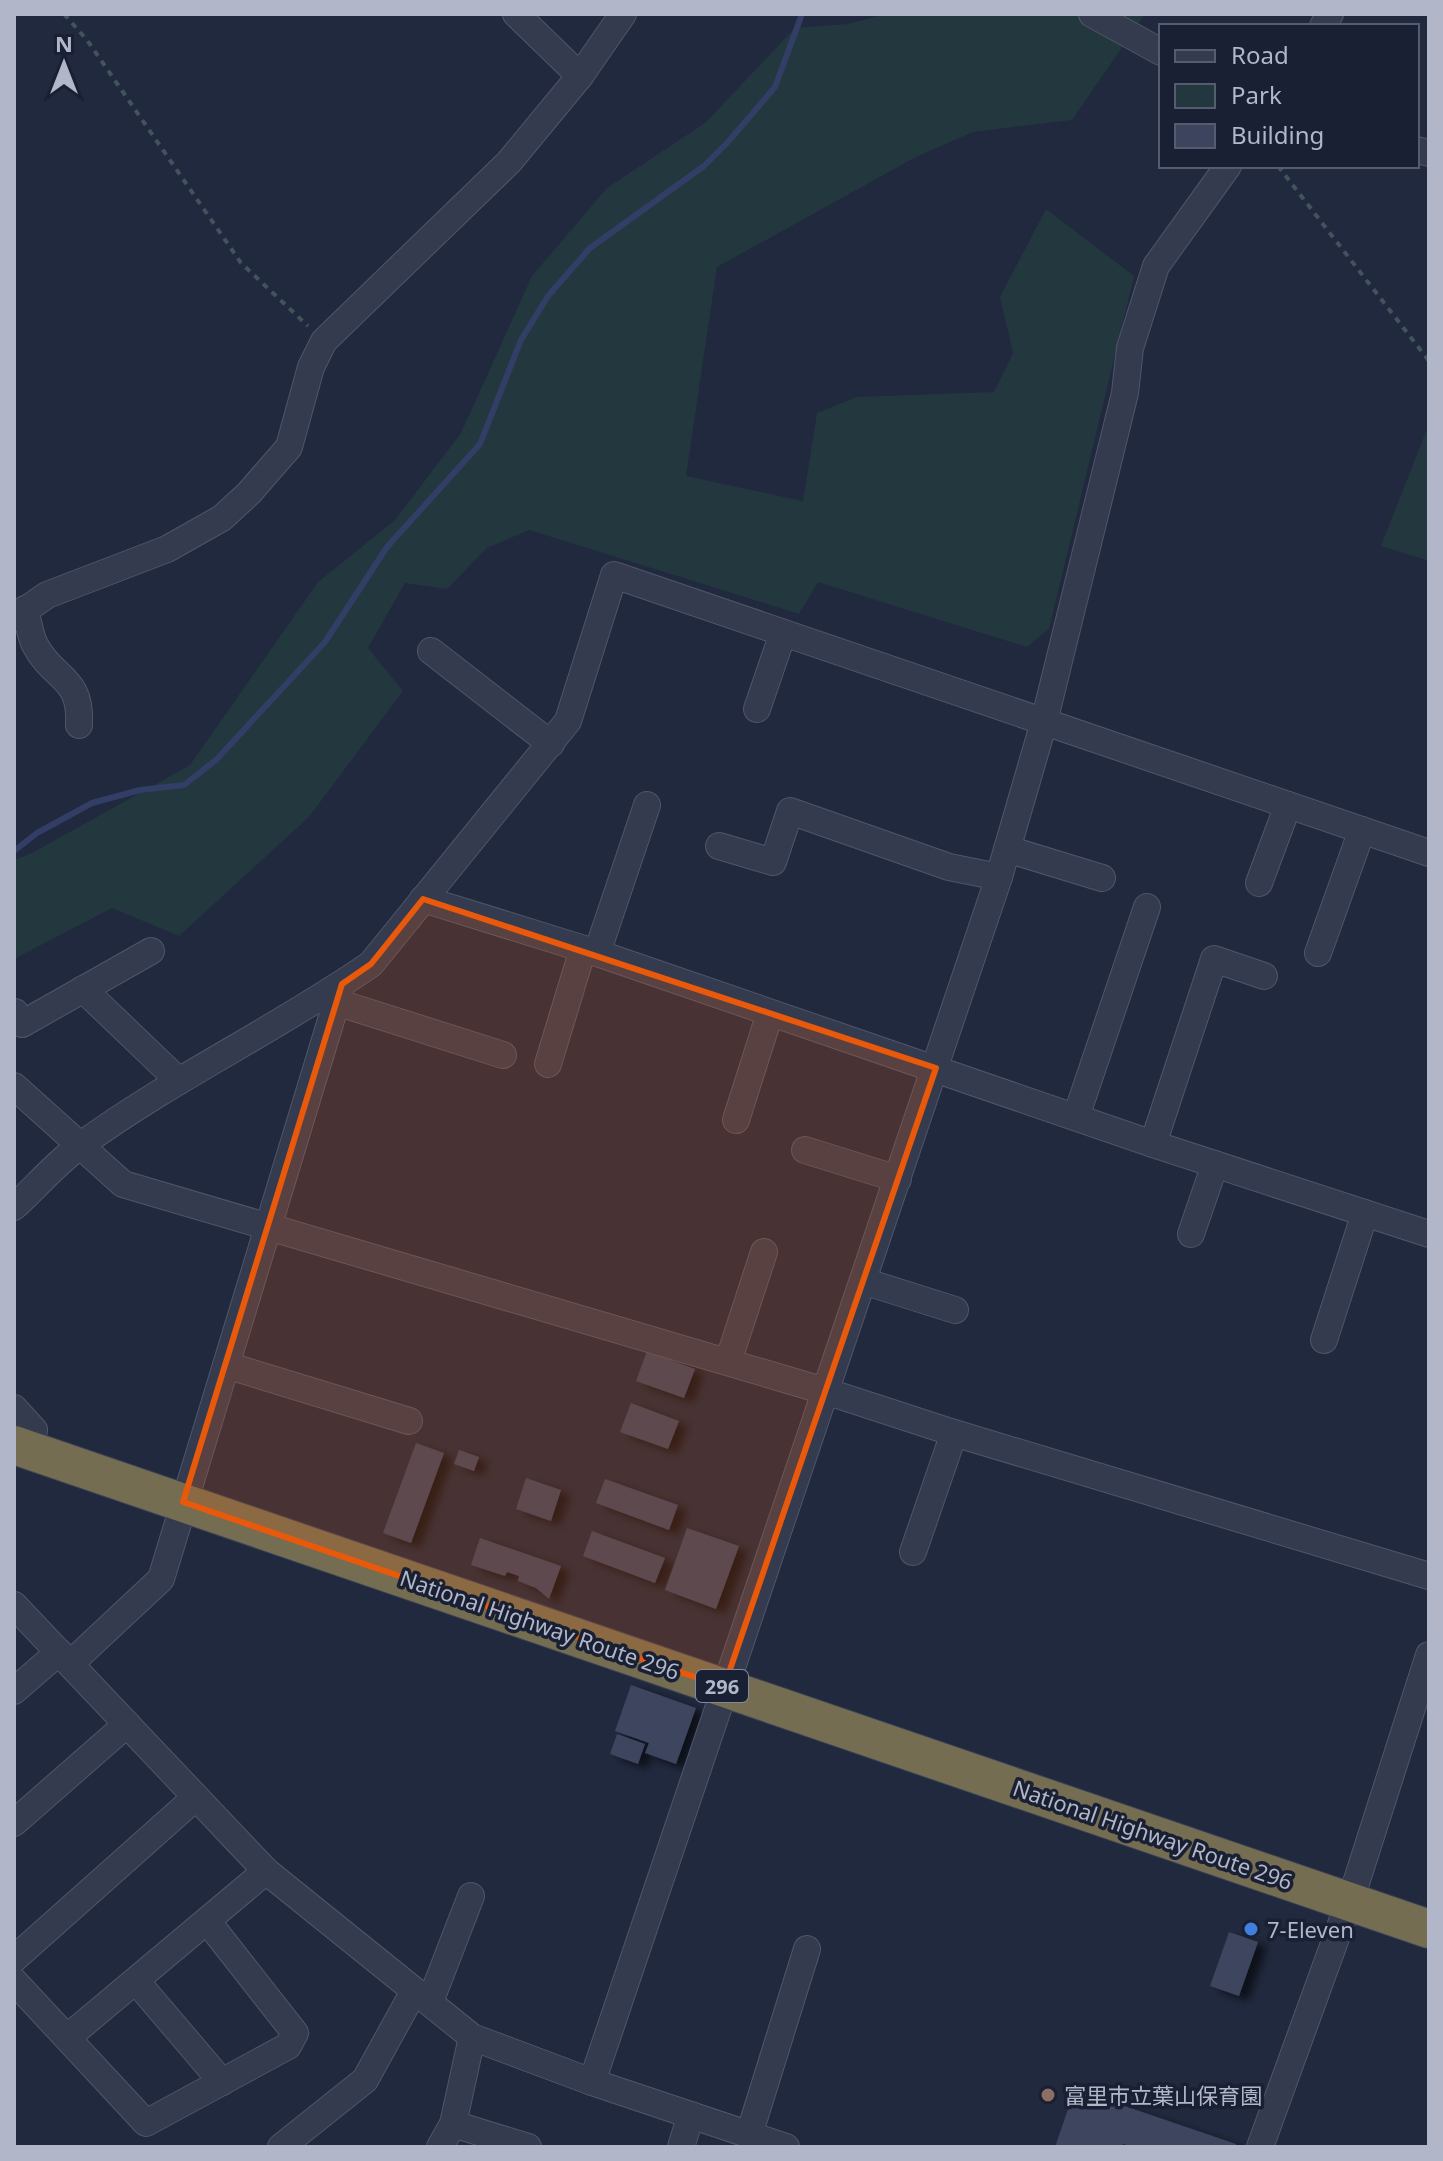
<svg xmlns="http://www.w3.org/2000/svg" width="1443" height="2161" viewBox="0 0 1443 2161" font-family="'Noto Sans','Noto Sans JP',sans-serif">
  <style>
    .green { fill: #23373f }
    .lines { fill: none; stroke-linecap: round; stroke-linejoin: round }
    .stream { stroke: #323e65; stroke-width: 6 }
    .building { fill: #3d455e; filter: url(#shadow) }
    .minor-casing { stroke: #505669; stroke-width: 28 }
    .highway-casing { stroke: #3d4356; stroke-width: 40 }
    .path { stroke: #41545c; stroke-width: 4; stroke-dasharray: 6 6; stroke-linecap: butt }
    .minor { stroke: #353b4e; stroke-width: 26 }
    .highway { stroke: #756d52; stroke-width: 38 }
    .marked { fill: #e8590c; fill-opacity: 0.2; stroke: #e8590c; stroke-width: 6; stroke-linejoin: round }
    .shop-dot { fill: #3f7fe0; stroke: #1a2033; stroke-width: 3 }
    .education-dot { fill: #8d6e63; stroke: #1a2033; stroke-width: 3 }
    .labels { text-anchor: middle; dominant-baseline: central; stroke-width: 7; stroke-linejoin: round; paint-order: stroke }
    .shield { fill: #1a2033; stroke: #84899c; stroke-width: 2 }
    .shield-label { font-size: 20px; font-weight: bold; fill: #b1b6c9 }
    .street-label { font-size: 22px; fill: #b1b6c9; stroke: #1a2033 }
    .poi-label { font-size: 22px; fill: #b1b6c9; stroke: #1a2033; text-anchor: start }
  </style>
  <defs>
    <filter id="shadow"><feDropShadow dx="9" dy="5" stdDeviation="4" flood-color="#0009"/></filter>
  </defs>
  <rect width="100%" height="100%" fill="#21293e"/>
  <!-- green -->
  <g class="green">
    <path d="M886,14H1145L1072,120L973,132L916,157L717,267L686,476L803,501L817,413L857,397L994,392L1013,353L1000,297L1046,209L1134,276L1049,629L1027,647L818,582L799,614L529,530L487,548L447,589L405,583L368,648L403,691L309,817L179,936L112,908L14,959V860L32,853L190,765L318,582L395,520L461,433L532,276L607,188L705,123L795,28L848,24Z"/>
    <path d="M1429,424V561L1381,546Z"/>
  </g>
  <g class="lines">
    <!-- stream -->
    <path class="stream" d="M14,851L37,833L92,803L140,790L184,785L217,759L325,642L387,547L480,444L521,340L548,296L590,248L704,166L728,142L775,87L802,14"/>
  </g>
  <!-- building -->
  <g class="building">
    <path d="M647,1351L695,1369L684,1398L636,1381Z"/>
    <path d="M631,1403L679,1421L668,1449L620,1432Z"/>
    <path d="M416,1443L444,1453L411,1543L383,1533Z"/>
    <path d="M459,1450L479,1457L474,1471L454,1464Z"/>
    <path d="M526,1478L561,1490L551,1521L516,1509Z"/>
    <path d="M605,1479L678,1505L669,1530L596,1503Z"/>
    <path d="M687,1528L739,1546L716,1609L665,1590Z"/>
    <path d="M592,1531L665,1558L655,1583L583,1556Z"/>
    <path d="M480,1538L561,1566L549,1599L536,1588L518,1581L519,1576L507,1572L505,1576L471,1565Z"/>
    <path d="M631,1685L696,1708L676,1764L645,1753L649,1743L615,1731Z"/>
    <path d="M617,1734L645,1744L638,1764L610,1754Z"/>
    <path d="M1229,1932L1258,1942L1239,1996L1210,1986Z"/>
    <path d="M1075,2089L1236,2144L1235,2147H1132L1123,2144L1122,2147H1055Z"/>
  </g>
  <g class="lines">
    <!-- minor casing -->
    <g class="minor-casing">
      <g id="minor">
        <path d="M516,14L580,76"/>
        <path d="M1092,14L1161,52"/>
        <path d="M1323,26L1330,14"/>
        <path d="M1417,150L1429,153"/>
        <path d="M25,609C28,620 30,635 35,645C53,680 82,676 79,725"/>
        <path d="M14,618L47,595L167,549L222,518L249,493L289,447L311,367L324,341L509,162L580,76L623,14"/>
        <path d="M431,651L551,744"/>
        <path d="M757,709L783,633"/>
        <path d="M719,846L773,862L790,811L949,867L999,877"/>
        <path d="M1007,849L1102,878"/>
        <path d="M1259,883L1288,805"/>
        <path d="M423,899L597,953L1153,1144L1429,1234"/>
        <path d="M597,953L647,805"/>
        <path d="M1318,953L1362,830"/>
        <path d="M83,989L179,1081"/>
        <path d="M336,1002L503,1055"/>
        <path d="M15,1012L22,1024L151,951"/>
        <path d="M548,1064L583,949"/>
        <path d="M14,1086L123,1184L825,1391L954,1433L1429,1576"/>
        <path d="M1076,1117L1147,907"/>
        <path d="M736,1120L770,1013"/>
        <path d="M1153,1144L1214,959L1264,976"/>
        <path d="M805,1150L898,1179"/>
        <path d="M14,1207C36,1187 57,1162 81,1145C173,1078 277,1029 371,964L568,721L614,575L1429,853"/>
        <path d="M1191,1234L1215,1164"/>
        <path d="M863,1281L955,1310"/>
        <path d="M1324,1340L1365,1213"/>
        <path d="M728,1362L764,1252"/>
        <path d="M226,1365L409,1421"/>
        <path d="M14,1408L34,1430L28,1450"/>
        <path d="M913,1552L954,1433"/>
        <path d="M14,1605L266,1871L472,2037L592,2082L786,2147"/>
        <path d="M70,1664L161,1579L342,984"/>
        <path d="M14,1691L59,1652"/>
        <path d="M14,1823L127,1724"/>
        <path d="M14,1959L196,1797"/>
        <path d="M14,1981L146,2123L288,2046L295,2033L208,1922"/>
        <path d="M136,1981L222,2082"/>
        <path d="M430,2002L471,1896"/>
        <path d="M68,2037L266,1871"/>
        <path d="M592,2082L999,877L1044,722L1125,393L1130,348L1156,266L1228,166"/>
        <path d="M453,2124L472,2037"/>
        <path d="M749,2135L807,1949"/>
        <path d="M281,2147L365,2080L414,1991"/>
        <path d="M440,2147L453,2124L528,2147"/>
        <path d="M681,2147L691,2115"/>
        <path d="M1260,2147L1356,1883L1429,1655"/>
      </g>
    </g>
    <!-- highway casing -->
    <g class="highway-casing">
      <path id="highway" d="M14,1445L1429,1929"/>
    </g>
    <!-- path -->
    <g class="path">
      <path d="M64,14L87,40L241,263L308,326"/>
      <path d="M1278,166L1429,361"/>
    </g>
    <!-- minor -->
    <use href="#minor" class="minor"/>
    <!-- highway -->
    <use href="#highway" class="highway"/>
  </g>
  <!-- marked area -->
  <path class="marked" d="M423,899L936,1068L724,1687L183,1502L342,984L371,964Z"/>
  <!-- markers -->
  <circle class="shop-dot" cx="1251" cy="1929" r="8"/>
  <circle class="education-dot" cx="1048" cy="2095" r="8"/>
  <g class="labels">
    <!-- shield labels -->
    <rect class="shield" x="696" y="1670" width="52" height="32" rx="6"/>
    <g class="shield-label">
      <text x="722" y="1686">296</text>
    </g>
    <!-- street labels -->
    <g class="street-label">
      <text transform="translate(540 1624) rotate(19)">National Highway Route 296</text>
      <text transform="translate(1153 1834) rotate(19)">National Highway Route 296</text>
    </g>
    <!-- poi labels -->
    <g class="poi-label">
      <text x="1267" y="1929">7-Eleven</text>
      <text x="1064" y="2095">富里市立葉山保育園</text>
    </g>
  </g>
  <!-- border -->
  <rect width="1443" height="2161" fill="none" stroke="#b1b6c9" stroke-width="32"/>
  <!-- legend -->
  <rect x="1159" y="24" width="260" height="144" fill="#1a2033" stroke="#565c6f" stroke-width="2"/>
  <rect x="1175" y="50" width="40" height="12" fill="#353b4e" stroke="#565c6f" stroke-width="2"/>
  <text x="1231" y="64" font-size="24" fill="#b1b6c9">Road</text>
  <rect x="1175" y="84" width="40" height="24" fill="#23373f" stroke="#565c6f" stroke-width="2"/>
  <text x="1231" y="104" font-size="24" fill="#b1b6c9">Park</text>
  <rect x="1175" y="124" width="40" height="24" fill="#3d455e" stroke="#565c6f" stroke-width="2"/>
  <text x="1231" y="144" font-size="24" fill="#b1b6c9">Building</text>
  <!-- north arrow -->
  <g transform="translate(64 64)" stroke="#1a2033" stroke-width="6" paint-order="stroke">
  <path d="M0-6L14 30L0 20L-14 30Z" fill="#b1b6c9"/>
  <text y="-12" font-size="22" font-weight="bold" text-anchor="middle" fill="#b1b6c9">N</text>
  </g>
</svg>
